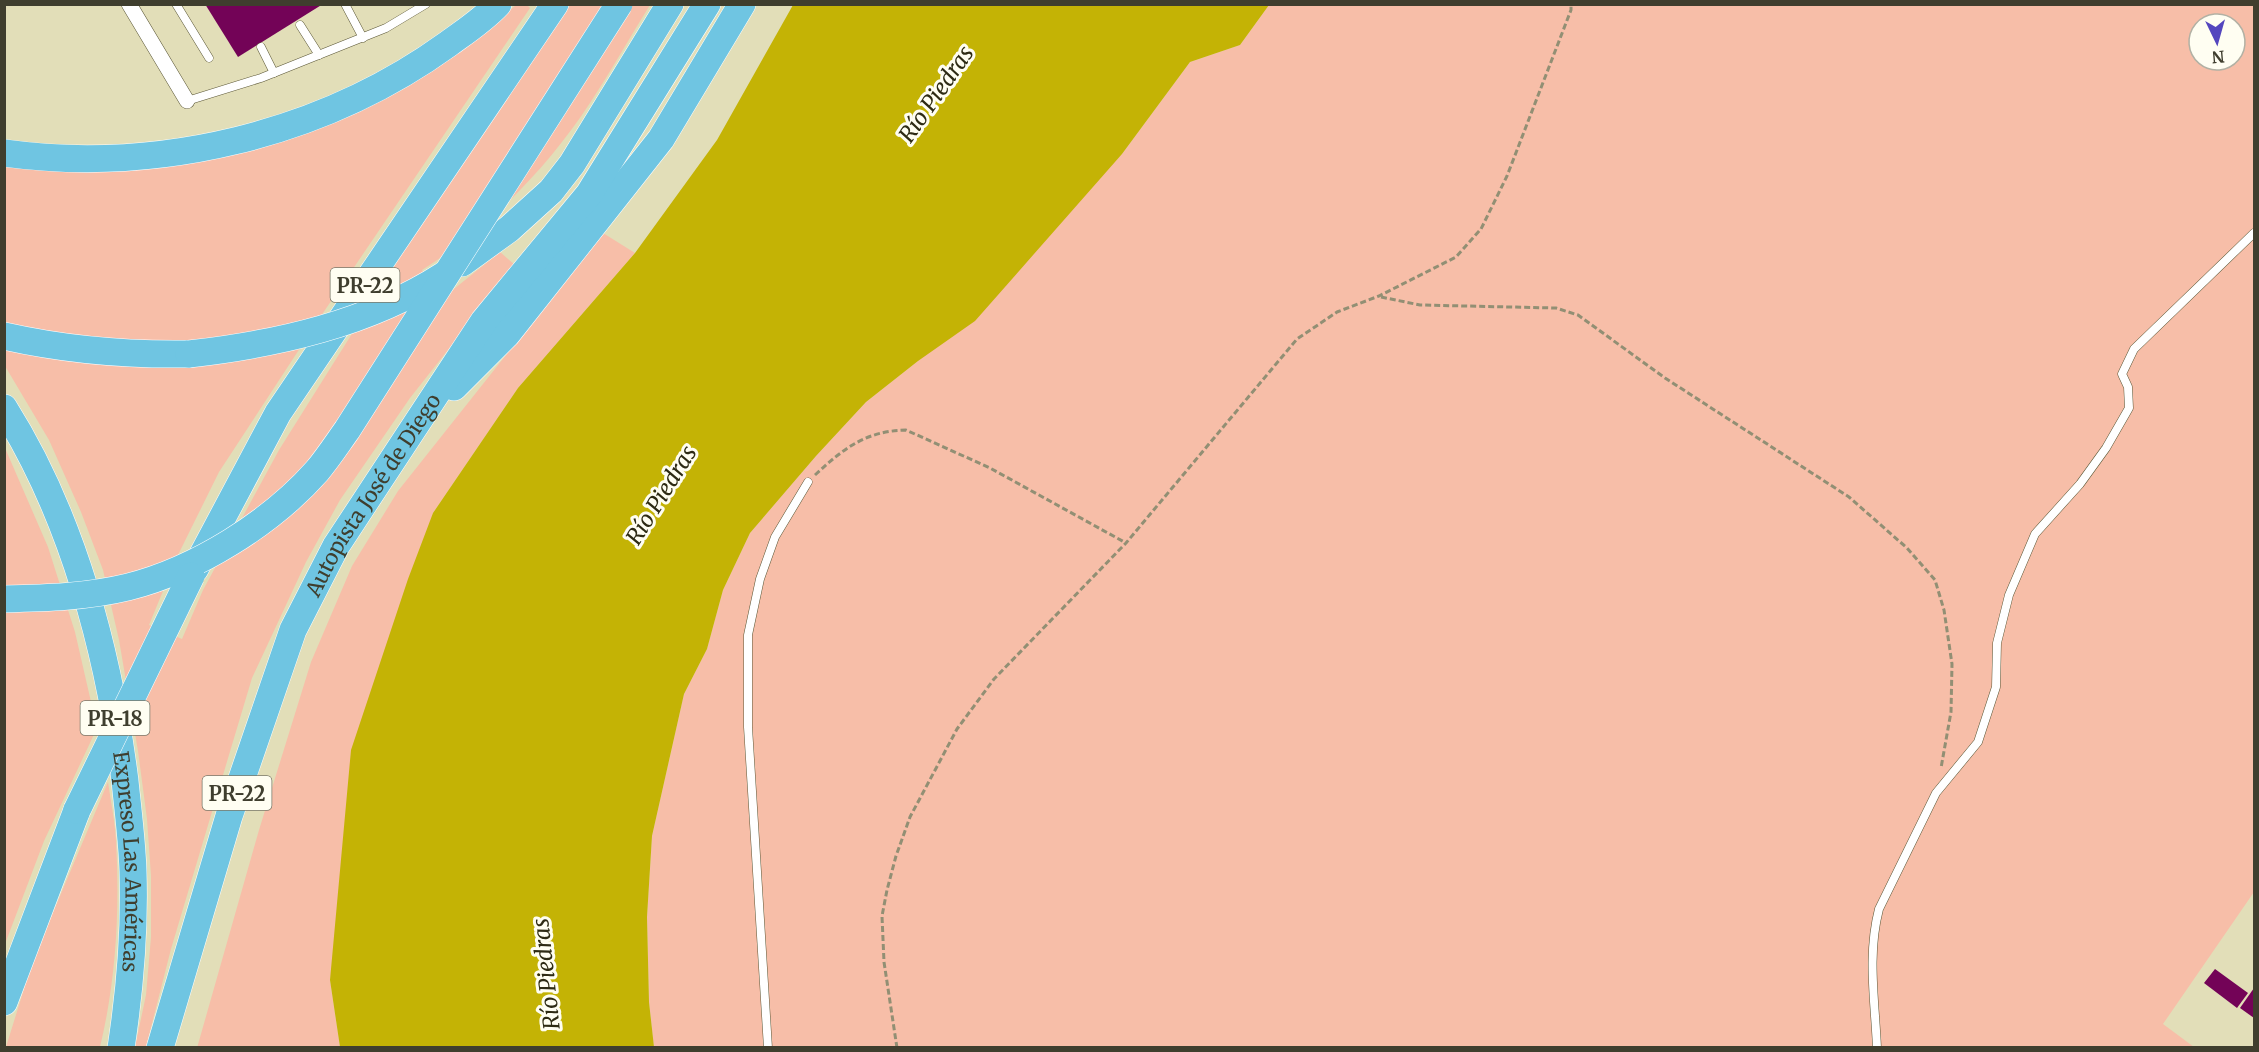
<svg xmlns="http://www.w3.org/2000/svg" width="2259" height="1052" viewBox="0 0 2259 1052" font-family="Merriweather,serif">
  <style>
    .green { fill: #f7bea8; fill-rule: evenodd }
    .water { fill: #c4b305 }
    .building { fill: #730357 }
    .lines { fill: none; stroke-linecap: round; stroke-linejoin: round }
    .lane-casing { stroke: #5b5736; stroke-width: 9 }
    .street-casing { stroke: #5b5736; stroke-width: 16 }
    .highway-casing { stroke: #fff; stroke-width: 28 }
    .path { stroke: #928f74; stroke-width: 3; stroke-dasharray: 6 3; stroke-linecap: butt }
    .lane { stroke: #fff; stroke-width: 8 }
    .street { stroke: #fff; stroke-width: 15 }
    .highway { stroke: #6fc5e2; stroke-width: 27 }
    .highway-bridge-casing { stroke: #fff; stroke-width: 28; stroke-linecap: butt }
    .highway-bridge { stroke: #6fc5e2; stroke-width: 27 }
    .labels { text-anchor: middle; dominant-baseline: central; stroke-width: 6; stroke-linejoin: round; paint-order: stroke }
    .shield { fill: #fffef2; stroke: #797869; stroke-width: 1.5 }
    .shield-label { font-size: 20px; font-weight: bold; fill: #3f3e2e }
    .street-label { font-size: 21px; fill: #3f3e2e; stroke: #fffef2 }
    .water-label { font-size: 22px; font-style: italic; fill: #2e2b14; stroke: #fffef2 }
  </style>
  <rect width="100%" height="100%" fill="#e2deb8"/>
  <!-- green -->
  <g class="green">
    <path d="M516,5H527L530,8L323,313L219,472L177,557L149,625L182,639L203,590L279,450L434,203L570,5H650C630,37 611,71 590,103C546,170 489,227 422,270L439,301L500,252L515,265L410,398L340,500L306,562L252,678L171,949L146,1047H135L146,995L151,937V876L147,819L138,751L119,640L103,570L81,512L49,440L5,366L4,163L116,170L457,54Z"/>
    <path d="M1269,5H2254V892L2163,1024L2194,1047L654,1048L649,1002L647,917L652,836L684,694L707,649L723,590L750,533L816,456L866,402L918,361L1122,154L1190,62L1240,45ZM2199,24H2235V60H2199Z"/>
    <path d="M603,233L635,253L518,388L433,513L330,980L340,1047L197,1048L259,830L311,662L352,566L398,491Z"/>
    <path d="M5,448L48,547L75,632L97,728L44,841L5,944Z"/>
    <path d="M108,782C111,802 115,822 116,841C120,910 116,981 100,1047H6L28,976L52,915Z"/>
  </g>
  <!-- water -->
  <path class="water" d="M793,5H1269L1240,45L1190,62L1122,154L975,321L918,361L866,402L816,456L750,533L723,590L707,649L684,694L652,836L647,917L649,1002L654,1047H340L330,980L351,750L408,579L433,513L518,388L635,253L717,140Z"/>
  <!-- building -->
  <g class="building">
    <path d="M205,4H323L238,57Z"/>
    <path d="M2215,969L2248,993L2237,1008L2204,983Z"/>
    <path d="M2254,988V1018L2240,1008Z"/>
  </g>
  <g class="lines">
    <!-- lane casing -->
    <g class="lane-casing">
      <g id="lane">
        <path d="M176,4L209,58"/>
        <path d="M345,4L363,38"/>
        <path d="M300,25L319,55"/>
        <path d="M261,47L274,73"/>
        <path d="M187,101L261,78L386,28L426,4"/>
        <path d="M768,1048L748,727V635L760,579L775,537L808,482"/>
        <path d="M1877,1048C1875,1001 1867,955 1879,909L1936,793L1978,742L1996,687L1997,643L2009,595L2035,534L2080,484L2106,448L2129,408L2128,387L2122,374L2134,349L2254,233"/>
      </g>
    </g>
    <!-- street casing -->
    <g class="street-casing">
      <path id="street" d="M129,4L187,101"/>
    </g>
    <!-- highway casing -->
    <g class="highway-casing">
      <g id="highway">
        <path d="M4,153C158,174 322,135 448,44C466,31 483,20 498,4"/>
        <path d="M462,263L509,229L551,191L572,164L670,4"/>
        <path d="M4,336C66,350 126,355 189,354"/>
        <path d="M454,387L507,334L661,139L742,4"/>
        <path id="s1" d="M4,408C73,517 109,654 125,781C128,811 132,841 133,871C135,931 130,989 121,1048"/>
        <path d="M195,569L278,413L555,4"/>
        <path d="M4,1002L77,810"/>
        <path id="s2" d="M160,1048L229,816L293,630L336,546L484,321L589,194L707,4"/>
      </g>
    </g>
    <!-- path -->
    <g class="path">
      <path d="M1381,297L1420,305L1556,308L1578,315L1665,378L1849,497L1907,548L1935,580L1944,610L1952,664L1951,712L1941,768"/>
      <path d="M815,475C844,448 866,431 906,430L990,468L1126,543"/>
      <path d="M897,1048L884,962L882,916L887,890L896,856L910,817L957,729L994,679L1126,543L1297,339L1337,312L1379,296L1456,257L1481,229L1507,176L1571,10V4"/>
    </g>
    <!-- lane -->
    <use href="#lane" class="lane"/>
    <!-- street -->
    <use href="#street" class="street"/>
    <!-- highway -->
    <use href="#highway" class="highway"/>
    <!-- highway-bridge casing -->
    <g class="highway-bridge-casing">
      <g id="highway-bridge">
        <path d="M189,354C277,344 368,324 444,275"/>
        <path d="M4,599C46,598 87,597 128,587C196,570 271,523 317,471C328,458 337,444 347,430L619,4"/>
        <path d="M77,810L191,576"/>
      </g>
    </g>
    <!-- highway-bridge -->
    <use href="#highway-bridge" class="highway-bridge"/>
  </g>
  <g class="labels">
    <!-- shield labels -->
    <g class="shield">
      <rect x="330.5" y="268" width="69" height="34" rx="4.5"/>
      <rect x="80.5" y="701" width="69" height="34" rx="4.5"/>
      <rect x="202.5" y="776" width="69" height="34" rx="4.5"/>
    </g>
    <g class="shield-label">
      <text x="365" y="285">PR-22</text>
      <text x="115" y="718">PR-18</text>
      <text x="237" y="793">PR-22</text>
    </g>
    <!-- street labels -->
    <g class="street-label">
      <text stroke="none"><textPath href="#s2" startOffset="596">Autopista José de Diego</textPath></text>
      <text stroke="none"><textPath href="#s1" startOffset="476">Expreso Las Américas</textPath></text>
    </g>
    <!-- water labels -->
    <g class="water-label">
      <text transform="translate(936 94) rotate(-55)">Río Piedras</text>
      <text transform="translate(661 495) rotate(-58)">Río Piedras</text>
      <text transform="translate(546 974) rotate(-96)">Río Piedras</text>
    </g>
  </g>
  <!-- border -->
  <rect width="2259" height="1052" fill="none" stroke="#3f3e2e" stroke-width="12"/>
  <!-- north arrow -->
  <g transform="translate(2217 42) rotate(175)"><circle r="28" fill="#fffef2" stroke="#b2b1a4" stroke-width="1.5"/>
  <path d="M0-4.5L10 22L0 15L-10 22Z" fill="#5446be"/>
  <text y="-9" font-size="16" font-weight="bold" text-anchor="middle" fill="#3f3e2e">N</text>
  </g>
</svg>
